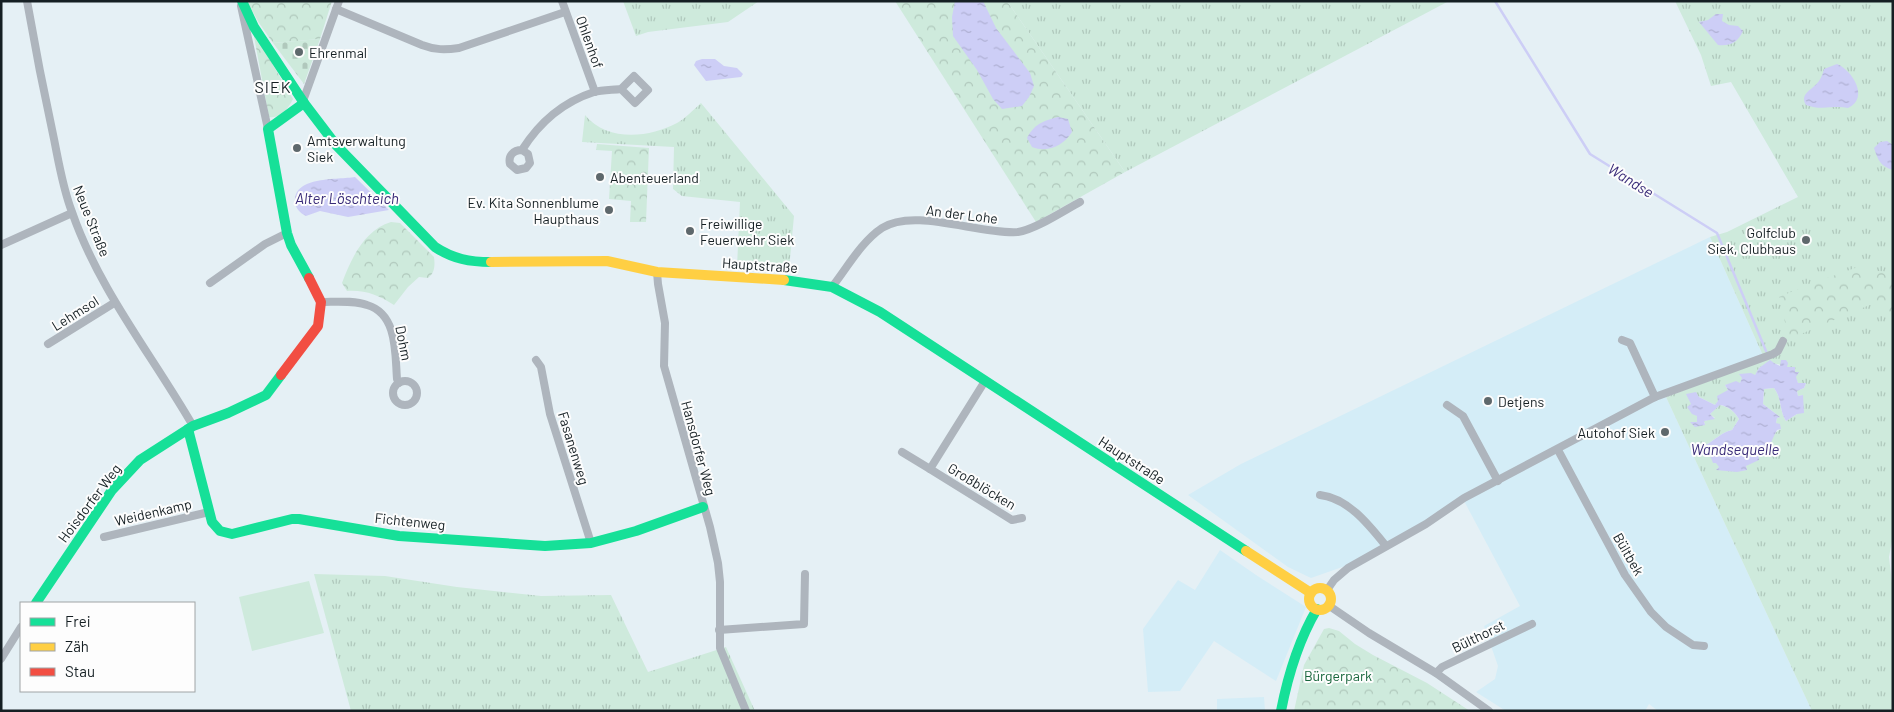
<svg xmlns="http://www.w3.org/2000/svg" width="1894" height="712" viewBox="0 0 1894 712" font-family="Barlow,sans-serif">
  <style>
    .built { fill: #d4edf7 }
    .grass { fill: url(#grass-tufts); fill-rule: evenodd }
    .forest { fill: url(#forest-crowns) }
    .cemetery { fill: url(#cemetery-stones) }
    .pitch { fill: #ceeadc }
    .water { fill: url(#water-ripples) }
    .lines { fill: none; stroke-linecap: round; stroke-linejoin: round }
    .stream { stroke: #cdcef6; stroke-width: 2.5 }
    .street { stroke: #aeb5bd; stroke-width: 8 }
    .fast { stroke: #16e098; stroke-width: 10 }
    .slow { stroke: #ffcf43; stroke-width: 10 }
    .jam { stroke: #f24e42; stroke-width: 10 }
    .poi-dot { fill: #5e686c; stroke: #fdfdfd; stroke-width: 2 }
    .labels { text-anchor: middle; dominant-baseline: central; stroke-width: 4; stroke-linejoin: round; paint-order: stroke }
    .street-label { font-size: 14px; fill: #151f23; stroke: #fdfdfd }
    .poi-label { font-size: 14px; fill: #151f23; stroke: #fdfdfd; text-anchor: start }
    .park-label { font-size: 14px; fill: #18663c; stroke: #fdfdfd }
    .water-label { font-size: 15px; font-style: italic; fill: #392b78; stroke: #fdfdfd }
    .quarter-label { font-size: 16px; letter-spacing: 1px; fill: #151f23; stroke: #fdfdfd }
  </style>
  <defs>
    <pattern id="grass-tufts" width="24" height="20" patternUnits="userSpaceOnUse" patternTransform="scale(1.25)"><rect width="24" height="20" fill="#ceeadc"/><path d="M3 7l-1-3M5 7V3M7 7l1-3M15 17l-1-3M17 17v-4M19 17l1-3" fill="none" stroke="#b0c8bc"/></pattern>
    <pattern id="forest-crowns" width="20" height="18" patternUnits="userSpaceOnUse" patternTransform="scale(1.25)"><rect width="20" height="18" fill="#ceeadc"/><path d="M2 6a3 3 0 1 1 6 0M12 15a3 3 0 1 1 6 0" fill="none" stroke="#b0c8bc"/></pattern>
    <pattern id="cemetery-stones" width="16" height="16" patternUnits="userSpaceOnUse" patternTransform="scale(1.25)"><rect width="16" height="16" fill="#ceeadc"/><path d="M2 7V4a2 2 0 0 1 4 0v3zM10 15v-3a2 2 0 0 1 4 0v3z" fill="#b0c8bc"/></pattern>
    <pattern id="water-ripples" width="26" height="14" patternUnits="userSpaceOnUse" patternTransform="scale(1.25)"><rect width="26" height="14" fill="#cdcef6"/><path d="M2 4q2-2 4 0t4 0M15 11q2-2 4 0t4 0" fill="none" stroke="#afb0d3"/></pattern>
  </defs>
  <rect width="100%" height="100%" fill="#e5f0f5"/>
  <!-- built -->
  <g class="built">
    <path d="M1710,237L1765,360L1666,397L1812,711H1658L1649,704L1645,711H1506L1476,692L1495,679L1498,666L1484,626L1520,606L1463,499L1348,565L1311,578L1288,567L1188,495L1241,464Z"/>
    <path d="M1220,550L1256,575L1306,607L1276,681L1214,641L1180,691L1148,692L1143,629L1178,580L1195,590Z"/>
    <path d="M1264,697L1265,711H1217V699Z"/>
  </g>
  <!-- grass -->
  <g class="grass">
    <path d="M623,1H759L728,22L648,32L636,36Z"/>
    <path d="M1007,1H1449L1125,172Z"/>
    <path d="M1675,1H1893V536L1889,557L1893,592V711H1812L1666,397L1765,360L1710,237L1727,232L1798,197L1731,82L1711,86L1701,55ZM1767,363C1784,364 1792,366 1798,383H1806L1804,388L1797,391L1798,396L1803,395L1797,414L1786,421C1779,410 1782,398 1774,388L1764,389L1763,404L1780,417L1777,418L1776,423L1781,429C1776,430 1751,459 1746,466L1747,470L1729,471L1717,469L1720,467L1706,445C1715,440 1722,432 1732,430L1739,419C1735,412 1728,406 1719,405L1710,414L1715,418L1704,421L1705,425L1691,422H1697V416L1691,404L1699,397L1715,405L1728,390L1725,385L1740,383L1743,378L1740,374L1755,376L1759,368Z"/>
    <path d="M701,103L794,216L789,269L737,267L740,202L682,196L673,189L674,147L582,142L585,115C607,142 649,138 677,123C686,118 693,110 701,103Z"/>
    <path d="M314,574L385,576L457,587L541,596L611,595L648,672L726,647L755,711H351Z"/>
  </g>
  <!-- forest -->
  <g class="forest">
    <path d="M247,1H332L320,39L273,43L259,23Z"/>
    <path d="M895,1H1007L1125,172L1036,222Z"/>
    <path d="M253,31L293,99C288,109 280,119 269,117Z"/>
    <path d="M597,144L649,148L646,222H630L631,201L609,199L612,151L596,150Z"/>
    <path d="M391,222L400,223L434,257C435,265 435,273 428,278L419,277L408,287L394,305C378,295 366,290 347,291L342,283C351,259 364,230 391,222Z"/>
    <path d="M1855,268L1893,273V323L1879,301L1789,339L1779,297L1805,286Z"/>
    <path d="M1329,628L1339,631L1355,644L1373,655L1427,683L1470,711H1294L1304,665L1324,629Z"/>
  </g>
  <!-- cemetery -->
  <path class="cemetery" d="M320,39L304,84L273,43Z"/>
  <!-- pitch -->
  <path class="pitch" d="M309,581L324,633L252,651L239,597Z"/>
  <!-- water -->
  <g class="water">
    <path d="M955,1H983L996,28L1030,73L1034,86L1029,97L1022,106L1002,109L993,99L977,70L953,36L952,17Z"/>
    <path d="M1716,14H1723L1722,21L1729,25L1738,26L1743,31C1737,43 1731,46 1718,45L1699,22L1708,20Z"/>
    <path d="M702,59H715L724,66L737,68L743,74L741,77L706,81L694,65L696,61Z"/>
    <path d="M1837,64C1852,70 1870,98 1848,108C1834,105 1821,111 1806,105C1799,93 1813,90 1819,81C1821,78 1823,73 1824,69Z"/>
    <path d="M1058,117L1068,119L1072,132C1063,146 1048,153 1032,147L1027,138C1034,124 1043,121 1058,117Z"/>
    <path d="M1887,141L1893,145V170C1880,166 1878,160 1874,148L1880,142Z"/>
    <path d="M355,177L389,210L348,217L320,211L306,216C300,213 295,208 295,201C294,176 338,180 355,177Z"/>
    <path d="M1770,360L1774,363L1780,366L1781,360H1786L1788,363L1787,367H1795V372H1799L1796,377L1798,383H1806L1804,388L1797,391L1798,396L1803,395L1804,413L1797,414L1786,421C1779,410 1782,398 1774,388L1764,389L1763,404L1780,417L1777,418L1776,423L1780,424L1781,429L1777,430C1771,440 1771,451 1758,452L1759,460L1746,466L1747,470L1737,472L1716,470L1719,467L1716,463H1713L1706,445C1715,440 1722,432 1732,430L1739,419C1735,412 1728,406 1720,405L1710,414L1715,419L1704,421L1705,425L1695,427L1690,422H1697V416L1692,414L1687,407L1691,404L1686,394L1696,392L1699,397L1715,405L1718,401L1717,396L1728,390L1725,385L1736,381L1740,383L1742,378L1739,374L1751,373L1755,375L1759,368Z"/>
  </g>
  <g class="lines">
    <!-- stream -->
    <path class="stream" d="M1495,1L1590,154L1717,233L1766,351"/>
    <!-- street -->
    <g class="street">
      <path d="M27,1C35,47 44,93 54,139C59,164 63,189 72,212C99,290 152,355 193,426"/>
      <path d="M562,1L595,92"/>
      <path d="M241,6L268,129"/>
      <path d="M336,9L422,45C435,50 445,50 459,48L565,12"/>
      <path d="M303,101L339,1"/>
      <path d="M522,150L528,154L530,163L526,168L517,170L510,164C508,156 513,150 522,150C539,123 563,102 594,92C602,90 613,90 621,89L635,103L648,90L634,76L621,89"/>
      <path d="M1,245L72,213"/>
      <path d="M657,272L658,284L665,323L664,366L710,527L718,563L720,582V648L746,711"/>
      <path d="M210,283L265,244L287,233"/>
      <path d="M832,287C847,268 861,242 882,228C914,207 980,235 1018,232C1035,230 1065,210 1080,202"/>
      <path d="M321,302C335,302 354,300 367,305C398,314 395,354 397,379L399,383"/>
      <path d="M1622,340L1630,343L1655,397"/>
      <path d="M48,344L114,303"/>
      <path d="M536,360L541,367L550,414L591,543"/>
      <circle cx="405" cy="393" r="12"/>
      <path d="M1447,405L1463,416L1498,481"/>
      <path d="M1558,450L1625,575L1651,612L1666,627L1693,645L1704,646"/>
      <path d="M902,452L930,469L985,381"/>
      <path d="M930,469L1012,520L1022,518"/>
      <path d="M1320,495C1348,498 1369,525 1386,546"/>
      <path d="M104,537L209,512"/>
      <path d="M1327,590L1334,580L1348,568L1426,524L1464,498L1655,397L1773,354L1778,351L1783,341"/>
      <path d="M1328,605L1369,633L1436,673L1489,711"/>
      <path d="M719,630L804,624L805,574"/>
      <path d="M1,659L21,627"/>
      <path d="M1436,673L1442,667L1532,624"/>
    </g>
    <!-- fast -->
    <g class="fast">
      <path d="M242,1L254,27L304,103L336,145L435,247C453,259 470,262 491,262"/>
      <path d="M304,103L268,129L287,233L291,245L309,278"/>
      <path d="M784,280L832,287L880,312L1246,551"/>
      <path d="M188,429L212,522L220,531L232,534L292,519H299L399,536L545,546L591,543L636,531L703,507"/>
      <path d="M36,603L112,490L140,460L193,426L228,413L266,395L281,375"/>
      <path d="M1281,711C1288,675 1298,641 1317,609"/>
    </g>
    <!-- slow -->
    <g class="slow">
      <path d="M491,262L607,261L657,272L784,280"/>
      <path d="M1246,551L1311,593"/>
      <circle cx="1320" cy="599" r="11"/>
    </g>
    <!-- jam -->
    <path class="jam" d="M281,375L318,326L321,302L309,278"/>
  </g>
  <!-- markers -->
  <g class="poi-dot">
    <circle cx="299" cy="52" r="5"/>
    <circle cx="297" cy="148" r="5"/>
    <circle cx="600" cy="177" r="5"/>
    <circle cx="609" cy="210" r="5"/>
    <circle cx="690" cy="231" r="5"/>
    <circle cx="1806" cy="240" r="5"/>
    <circle cx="1488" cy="401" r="5"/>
    <circle cx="1665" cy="432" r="5"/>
  </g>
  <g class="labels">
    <!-- street labels -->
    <g class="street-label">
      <text transform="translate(590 42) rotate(70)">Ohlenhof</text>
      <text transform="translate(962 214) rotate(7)">An der Lohe</text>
      <text transform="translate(92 221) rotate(68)">Neue Straße</text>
      <text transform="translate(760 265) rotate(4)">Hauptstraße</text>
      <text transform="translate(75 313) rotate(-32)">Lehmsol</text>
      <text transform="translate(404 343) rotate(79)">Dohm</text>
      <text transform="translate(574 448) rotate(73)">Fasanenweg</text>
      <text transform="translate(699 448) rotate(75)">Hansdorfer Weg</text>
      <text transform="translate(1132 460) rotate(33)">Hauptstraße</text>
      <text transform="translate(982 486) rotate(31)">Großblöcken</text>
      <text transform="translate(89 503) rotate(-53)">Hoisdorfer Weg</text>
      <text transform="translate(153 512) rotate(-13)">Weidenkamp</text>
      <text transform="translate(410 521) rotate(6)">Fichtenweg</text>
      <text transform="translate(1629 554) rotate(60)">Bültbek</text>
      <text transform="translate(1478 636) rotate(-26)">Bülthorst</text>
    </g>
    <!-- poi labels -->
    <g class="poi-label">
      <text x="309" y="52">Ehrenmal</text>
      <text x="307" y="140">Amtsverwaltung<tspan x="307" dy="16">Siek</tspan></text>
      <text x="610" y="177">Abenteuerland</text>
      <text x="599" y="202" text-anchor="end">Ev. Kita Sonnenblume<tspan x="599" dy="16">Haupthaus</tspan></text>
      <text x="700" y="223">Freiwillige<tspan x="700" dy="16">Feuerwehr Siek</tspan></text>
      <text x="1796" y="232" text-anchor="end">Golfclub<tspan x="1796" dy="16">Siek, Clubhaus</tspan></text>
      <text x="1498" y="401">Detjens</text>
      <text x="1655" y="432" text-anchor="end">Autohof Siek</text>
    </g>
    <!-- park labels -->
    <g class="park-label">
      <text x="1338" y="675">Bürgerpark</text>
    </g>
    <!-- water labels -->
    <g class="water-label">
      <text transform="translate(1631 180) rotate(32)">Wandse</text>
      <text x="347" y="198">Alter Löschteich</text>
      <text x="1735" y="449">Wandsequelle</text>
    </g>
    <!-- quarter labels -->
    <g class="quarter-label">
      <text x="273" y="86">SIEK</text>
    </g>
  </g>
  <!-- border -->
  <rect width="1894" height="712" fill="none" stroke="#151f23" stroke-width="5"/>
  <!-- legend -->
  <rect x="20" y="602" width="175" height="90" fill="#fdfdfd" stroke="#a0a4a6"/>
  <rect x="30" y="618" width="25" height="8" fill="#16e098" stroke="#a0a4a6"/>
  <text x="65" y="627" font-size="15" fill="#151f23">Frei</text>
  <rect x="30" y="643" width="25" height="8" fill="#ffcf43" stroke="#a0a4a6"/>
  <text x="65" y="652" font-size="15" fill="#151f23">Zäh</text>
  <rect x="30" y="668" width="25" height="8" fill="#f24e42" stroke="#a0a4a6"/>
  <text x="65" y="677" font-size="15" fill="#151f23">Stau</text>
</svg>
